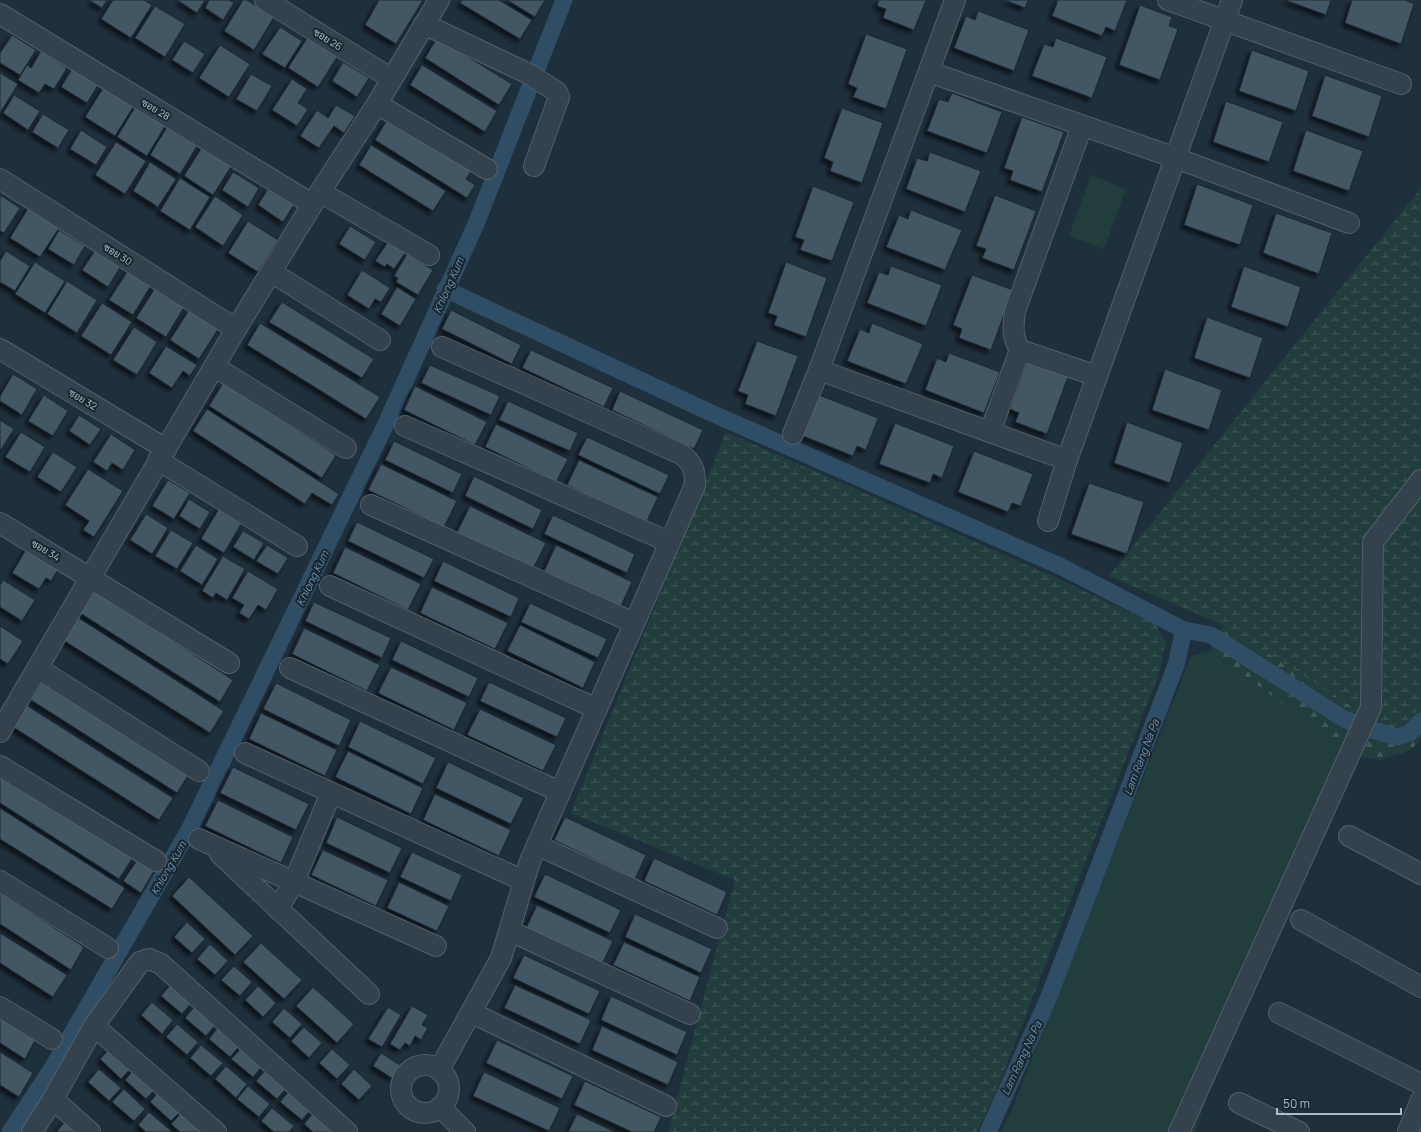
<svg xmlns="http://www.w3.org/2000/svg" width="1421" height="1132" viewBox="0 0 1421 1132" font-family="Manrope,Sarabun,sans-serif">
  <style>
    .green { fill: #213e3d }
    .forest { fill: url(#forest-firs) }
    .wetland { fill: url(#wetland-marsh) }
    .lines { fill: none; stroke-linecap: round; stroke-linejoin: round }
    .canal { stroke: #2f4d64; stroke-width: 17 }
    .building { fill: #425664; stroke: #1b2933; filter: url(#shadow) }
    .minor-casing { stroke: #51606a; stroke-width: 22 }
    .minor { stroke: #33424d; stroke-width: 20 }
    .labels { text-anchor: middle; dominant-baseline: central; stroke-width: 4; stroke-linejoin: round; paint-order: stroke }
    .street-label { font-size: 10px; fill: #aebdc9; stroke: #192731 }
    .water-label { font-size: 11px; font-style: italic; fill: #6b94b0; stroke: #192731 }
  </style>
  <defs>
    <pattern id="forest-firs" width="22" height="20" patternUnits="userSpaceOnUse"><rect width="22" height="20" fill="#213e3d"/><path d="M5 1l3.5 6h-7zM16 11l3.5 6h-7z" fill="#3f5858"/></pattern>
    <pattern id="wetland-marsh" width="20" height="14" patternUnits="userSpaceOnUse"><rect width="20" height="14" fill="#213e3d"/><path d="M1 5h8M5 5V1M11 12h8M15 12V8" fill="none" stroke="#3f5858"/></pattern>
    <filter id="shadow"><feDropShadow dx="-3.5" dy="3.5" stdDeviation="2" flood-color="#0009"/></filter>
  </defs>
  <rect width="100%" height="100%" fill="#1f303d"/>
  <!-- green -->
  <g class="green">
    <path d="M1091,175L1126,189L1104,249L1069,236Z"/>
    <path d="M1210,651L1353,755L1245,987L1195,1132H1001L1012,1109L1191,656Z"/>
  </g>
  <!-- forest -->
  <path class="forest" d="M1223,625L1375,721C1401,728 1405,727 1421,705V738L1412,749L1381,760L1353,755L1210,651Z"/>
  <!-- wetland -->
  <g class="wetland">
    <path d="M1421,188V705C1405,727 1401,728 1375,721L1223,625L1109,576Z"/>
    <path d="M726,432L1057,578L1156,625L1166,642L1158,676L995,1094L977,1132H668L735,880L571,813Z"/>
  </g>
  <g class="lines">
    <!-- canal -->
    <g class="canal">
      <path d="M445,289L709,412L1060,566L1184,630"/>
      <path d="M10,1132L51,1070L189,830L384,428L476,224L564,0"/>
      <path d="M988,1132L1048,999L1176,665L1184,630L1211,635L1344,719L1373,730L1397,737L1410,733L1421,721"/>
    </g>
  </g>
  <!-- building -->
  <g class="building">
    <path d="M89,0H107L102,8Z"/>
    <path d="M113,0H144L152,5L131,38L101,19Z"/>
    <path d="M177,0H205L197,13Z"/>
    <path d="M209,0H229L234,3L223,20L205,8Z"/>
    <path d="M243,0H247L274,17L254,50L224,31Z"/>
    <path d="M379,0H423L396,44L365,25Z"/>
    <path d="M462,0H499L532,20L520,39L460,3Z"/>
    <path d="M507,0H545L535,17Z"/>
    <path d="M879,0H926L914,30L883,18L886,9L877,6Z"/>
    <path d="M1004,0H1028L1025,8Z"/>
    <path d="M1058,0H1127L1115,31L1106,27L1102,36L1052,16Z"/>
    <path d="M1285,0H1331L1326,15Z"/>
    <path d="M1352,0H1405L1414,4L1401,44L1345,23Z"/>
    <path d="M1140,5L1172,17L1169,26L1178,29L1160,80L1119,65Z"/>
    <path d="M155,6L185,24L165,57L135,38Z"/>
    <path d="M978,11L1029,30L1014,71L954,48L966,16L975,20Z"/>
    <path d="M280,27L302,41L285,68L262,54Z"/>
    <path d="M866,34L907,49L886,109L853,97L857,88L848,84Z"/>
    <path d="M12,35L36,50L20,75L0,63V53Z"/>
    <path d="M309,35L339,54L318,87L288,68Z"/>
    <path d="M437,38L512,84L499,105L425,58Z"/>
    <path d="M1056,38L1107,57L1092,98L1032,76L1044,44L1053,47Z"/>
    <path d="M184,41L205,54L193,73L172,60Z"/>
    <path d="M220,45L250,64L229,97L199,78Z"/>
    <path d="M1252,50L1309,71L1296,111L1239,91Z"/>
    <path d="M41,51L67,68L54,89L45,84L39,93L18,80L27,65L31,68Z"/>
    <path d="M343,62L369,78L357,97L332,81Z"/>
    <path d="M422,65L497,111L485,132L410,85Z"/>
    <path d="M72,69L98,85L87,103L61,87Z"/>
    <path d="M0,73L18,84L0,113Z"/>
    <path d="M251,74L272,86L257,111L236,99Z"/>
    <path d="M1325,75L1382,96L1369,137L1312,116Z"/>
    <path d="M292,79L307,89L298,103L308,109L297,126L272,110Z"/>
    <path d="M105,85L135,104L115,136L85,117Z"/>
    <path d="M952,93L1002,112L987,153L927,131L939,99L948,102Z"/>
    <path d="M14,95L40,111L28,130L3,113Z"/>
    <path d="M1226,101L1283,122L1269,162L1213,142Z"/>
    <path d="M137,104L167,123L147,156L117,137Z"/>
    <path d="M336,105L355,116L344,133L334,126L319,148L300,136L317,110L328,118Z"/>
    <path d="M842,108L883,123L862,183L830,171L833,162L824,158Z"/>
    <path d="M43,114L69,130L58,148L32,132Z"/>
    <path d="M1022,117L1064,132L1042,192L1010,180L1013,171L1004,168Z"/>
    <path d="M387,120L471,171L466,179L475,185L467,198L375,140Z"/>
    <path d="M170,122L200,141L180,174L150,155Z"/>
    <path d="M81,130L107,147L96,165L70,149Z"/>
    <path d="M1306,130L1363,151L1349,191L1293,171Z"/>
    <path d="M116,142L146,161L125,194L95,175Z"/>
    <path d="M204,144L234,162L213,195L184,176Z"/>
    <path d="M371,145L446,191L433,211L359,165Z"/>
    <path d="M930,152L981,171L965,212L906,189L917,158L927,161Z"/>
    <path d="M150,162L176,179L158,207L133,191Z"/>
    <path d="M233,172L259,188L248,207L222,190Z"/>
    <path d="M180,178L210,197L190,230L160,211Z"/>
    <path d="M1197,184L1253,205L1240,245L1184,225Z"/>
    <path d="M813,186L854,202L832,261L800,250L804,240L795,237Z"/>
    <path d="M269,187L295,203L283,222L258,205Z"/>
    <path d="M0,195L20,208L4,233L0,231Z"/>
    <path d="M995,195L1036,211L1014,270L982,258L986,249L976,246Z"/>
    <path d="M215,196L243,215L223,246L195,227Z"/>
    <path d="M30,205L61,225L40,257L10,238Z"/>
    <path d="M911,210L962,230L945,270L886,247L899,215L908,219Z"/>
    <path d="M1276,213L1332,233L1319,274L1263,253Z"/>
    <path d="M248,221L278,240L258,272L228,253Z"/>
    <path d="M350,226L376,242L365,260L339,244Z"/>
    <path d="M59,230L85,246L74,265L48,249Z"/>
    <path d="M390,239L407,250L394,269L387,264L385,267L375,261Z"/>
    <path d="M96,249L121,266L108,287L82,270Z"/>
    <path d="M6,251L30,266L15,291L0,282V261Z"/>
    <path d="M407,254L433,270L418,295L396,282L398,278L394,276Z"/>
    <path d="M35,262L65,281L45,313L15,294Z"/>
    <path d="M786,262L827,278L806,337L774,325L777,316L768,313Z"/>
    <path d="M891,266L942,285L926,326L867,303L879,272L888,275Z"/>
    <path d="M1244,266L1301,287L1288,327L1231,307Z"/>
    <path d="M130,267L153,282L133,315L109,300Z"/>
    <path d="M362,270L390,288L381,302L375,299L369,309L347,295Z"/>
    <path d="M972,275L1013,290L991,350L959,338L962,329L953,325Z"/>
    <path d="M67,281L97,300L77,333L47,314Z"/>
    <path d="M157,285L186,304L166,337L136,318Z"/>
    <path d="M397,287L416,299L400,326L381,314Z"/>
    <path d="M282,302L374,359L362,378L269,322Z"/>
    <path d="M102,303L132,322L111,355L81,336Z"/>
    <path d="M189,310L222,323L199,359L170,340Z"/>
    <path d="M451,310L521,345L512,364L442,329Z"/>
    <path d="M1207,317L1263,338L1250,378L1194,358Z"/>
    <path d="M260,323L380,397L366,419L247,345Z"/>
    <path d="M872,323L923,344L906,384L847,361L860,329L869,333Z"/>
    <path d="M134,327L157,342L137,375L113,360Z"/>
    <path d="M757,341L798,356L776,416L745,404L748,395L738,391Z"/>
    <path d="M166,346L197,365L190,376L183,371L172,388L149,373Z"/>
    <path d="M531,350L613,388L604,407L522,368Z"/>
    <path d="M949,353L1000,372L984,413L925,390L937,358L946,362Z"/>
    <path d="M1028,359L1069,374L1047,434L1015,422L1019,413L1010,409Z"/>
    <path d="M430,365L500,396L491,415L421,383Z"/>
    <path d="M1165,369L1222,390L1209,430L1152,410Z"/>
    <path d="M13,374L37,389L22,415L0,401V396Z"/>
    <path d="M223,383L336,455L322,478L209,406Z"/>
    <path d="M415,386L487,422L475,445L404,410Z"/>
    <path d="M620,391L703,430L694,449L612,410Z"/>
    <path d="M44,395L68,411L53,436L28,421Z"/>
    <path d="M819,395L878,418L866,450L857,446L853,456L803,436Z"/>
    <path d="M508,401L578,433L570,451L499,420Z"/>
    <path d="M207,409L339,494L332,505L312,493L305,504L193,431Z"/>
    <path d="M79,415L101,429L90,445L69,431Z"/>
    <path d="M0,420L14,429L0,451Z"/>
    <path d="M1127,422L1183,443L1170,483L1114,463Z"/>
    <path d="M895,423L954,446L942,478L933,474L930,483L879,464Z"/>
    <path d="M496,424L568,459L556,482L485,447Z"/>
    <path d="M21,432L45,447L30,472L5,457Z"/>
    <path d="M111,434L135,450L123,470L112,463L107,471L93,462Z"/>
    <path d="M587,437L669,475L660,494L578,455Z"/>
    <path d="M394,441L462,474L453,493L385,460Z"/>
    <path d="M974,451L1033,474L1021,506L1012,503L1008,512L958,492Z"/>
    <path d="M53,452L77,467L61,492L37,477Z"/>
    <path d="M579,460L658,497L646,523L567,485Z"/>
    <path d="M381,464L457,501L444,527L368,490Z"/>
    <path d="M88,469L123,491L94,537L83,530L89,521L65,505Z"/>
    <path d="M474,476L542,510L533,529L465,496Z"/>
    <path d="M168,480L190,493L174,519L152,506Z"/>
    <path d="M1089,483L1144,502L1127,554L1071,534Z"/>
    <path d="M189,499L210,512L200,529L179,516Z"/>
    <path d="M221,505L244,519L224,553L201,539Z"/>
    <path d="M470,506L546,543L533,569L457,532Z"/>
    <path d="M146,514L168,528L152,554L130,540Z"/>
    <path d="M553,515L635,554L627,573L544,534Z"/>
    <path d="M357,522L434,559L424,578L348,541Z"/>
    <path d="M171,530L193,543L177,569L155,556Z"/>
    <path d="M243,531L264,543L254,560L233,547Z"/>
    <path d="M30,543L62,563L51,581L46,578L39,589L12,573Z"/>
    <path d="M196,545L218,559L202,585L180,571Z"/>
    <path d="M267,545L288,558L278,574L256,561Z"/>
    <path d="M556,545L632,582L620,608L544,571Z"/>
    <path d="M345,547L421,584L408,610L333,573Z"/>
    <path d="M223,556L245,569L227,600L216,593L213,598L202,591Z"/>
    <path d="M443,561L519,598L511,617L434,581Z"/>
    <path d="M248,571L278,589L266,610L258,605L249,619L239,613L244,605L232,598Z"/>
    <path d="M3,580L35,600L22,621L0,607V585Z"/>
    <path d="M432,587L508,623L495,649L420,613Z"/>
    <path d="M94,590L233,680L220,702L80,613Z"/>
    <path d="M314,602L391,638L382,658L305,621Z"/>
    <path d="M530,603L607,639L598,658L521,622Z"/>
    <path d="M77,617L224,711L210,733L63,640Z"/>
    <path d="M520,625L595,662L583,688L507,651Z"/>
    <path d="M0,626L23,641L8,664L0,659Z"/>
    <path d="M304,628L380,665L367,691L292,654Z"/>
    <path d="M401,641L478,678L469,697L392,660Z"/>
    <path d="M391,667L467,703L454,730L378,693Z"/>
    <path d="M44,678L191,771L177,793L31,700Z"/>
    <path d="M489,682L566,718L557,737L480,701Z"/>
    <path d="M276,683L351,720L339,746L263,709Z"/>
    <path d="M26,705L173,798L159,820L13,727Z"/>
    <path d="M480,709L556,745L543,771L467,735Z"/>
    <path d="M261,713L337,750L325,776L249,739Z"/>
    <path d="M360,721L436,758L423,784L348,747Z"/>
    <path d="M348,751L423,788L411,814L335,777Z"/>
    <path d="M448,762L524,798L511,824L436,788Z"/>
    <path d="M233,767L309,804L296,830L220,793Z"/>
    <path d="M0,772L133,857L119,879L0,803Z"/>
    <path d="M435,794L511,830L499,856L423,820Z"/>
    <path d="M218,800L293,837L281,863L205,826Z"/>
    <path d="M0,808L125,888L112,909L0,839Z"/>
    <path d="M337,817L402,848L390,873L326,843Z"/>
    <path d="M565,817L646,855L635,879L554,840Z"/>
    <path d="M323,850L388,880L376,906L311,875Z"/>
    <path d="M412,852L462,875L451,901L400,877Z"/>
    <path d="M654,858L727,892L717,915L644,881Z"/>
    <path d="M138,859L155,869L141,893L123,881Z"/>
    <path d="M545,874L621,910L610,933L534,897Z"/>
    <path d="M189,877L253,936L235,955L172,896Z"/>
    <path d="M399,882L449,906L437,931L387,908Z"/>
    <path d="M0,893L84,947L71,970L0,924Z"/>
    <path d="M537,905L613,941L602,964L526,928Z"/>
    <path d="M635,914L712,949L701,973L625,937Z"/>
    <path d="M187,922L205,939L192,953L174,937Z"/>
    <path d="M0,933L67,975L53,997L0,963Z"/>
    <path d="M624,942L700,977L690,1001L613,965Z"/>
    <path d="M261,943L302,980L284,999L243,962Z"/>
    <path d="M210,944L228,961L215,975L197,959Z"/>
    <path d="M524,955L600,991L589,1014L513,978Z"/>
    <path d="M234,966L252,982L240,996L221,980Z"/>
    <path d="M172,983L193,1001L182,1014L161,996Z"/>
    <path d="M515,985L591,1020L580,1044L504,1008Z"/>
    <path d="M258,986L276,1003L263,1017L245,1000Z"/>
    <path d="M313,987L354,1024L337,1043L296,1006Z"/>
    <path d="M611,996L687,1032L677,1055L601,1020Z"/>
    <path d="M152,1002L173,1020L162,1034L141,1015Z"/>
    <path d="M196,1005L217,1023L206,1036L185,1018Z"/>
    <path d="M412,1006L428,1015L422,1025L428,1028L421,1040L415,1036L410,1046L405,1043L400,1050L390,1044Z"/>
    <path d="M388,1007L401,1015L382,1047L368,1039Z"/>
    <path d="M284,1008L302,1024L290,1038L272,1022Z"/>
    <path d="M0,1013L37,1037L25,1059L0,1043Z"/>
    <path d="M177,1024L198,1042L187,1055L166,1037Z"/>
    <path d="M220,1025L242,1043L230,1057L209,1039Z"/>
    <path d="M602,1026L678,1062L668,1085L592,1050Z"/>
    <path d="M304,1027L322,1043L309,1058L291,1041Z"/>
    <path d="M497,1040L573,1076L562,1099L486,1063Z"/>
    <path d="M201,1045L223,1063L211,1076L190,1058Z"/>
    <path d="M243,1046L264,1064L253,1077L231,1059Z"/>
    <path d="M111,1047L133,1066L121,1079L100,1059Z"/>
    <path d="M332,1049L350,1065L337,1079L319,1063Z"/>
    <path d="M0,1052L33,1073L19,1097L0,1085Z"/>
    <path d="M381,1053L400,1065L392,1078L373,1066Z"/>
    <path d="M226,1066L247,1084L236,1098L215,1079Z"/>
    <path d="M136,1067L158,1086L146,1099L125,1080Z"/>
    <path d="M267,1068L288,1086L277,1099L256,1081Z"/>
    <path d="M99,1069L121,1088L109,1101L88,1082Z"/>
    <path d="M354,1069L372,1086L359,1100L341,1084Z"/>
    <path d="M484,1072L560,1108L549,1131L473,1096Z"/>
    <path d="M585,1081L661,1117L654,1132H632L574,1105Z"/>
    <path d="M248,1086L270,1104L259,1117L237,1099Z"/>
    <path d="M124,1089L145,1109L134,1121L112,1102Z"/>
    <path d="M161,1089L183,1109L171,1121L150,1102Z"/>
    <path d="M291,1089L313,1107L302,1120L280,1102Z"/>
    <path d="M272,1108L294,1126L289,1132H274L261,1121Z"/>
    <path d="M183,1111L203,1132H180L171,1124Z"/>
    <path d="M315,1111L334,1132H313L304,1124Z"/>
    <path d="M149,1112L171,1131L170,1132H146L138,1125Z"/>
    <path d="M577,1114L615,1132H568Z"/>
    <path d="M69,1117L85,1132H58L57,1131Z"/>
  </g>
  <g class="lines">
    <!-- minor casing -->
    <g class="minor-casing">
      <g id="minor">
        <path d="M265,0L392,79"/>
        <path d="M1168,0L1401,84"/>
        <path d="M0,14L312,204"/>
        <path d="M424,24L529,74L557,92L559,97L534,166"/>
        <path d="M929,72L1176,158L1349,223"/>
        <path d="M377,104L487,169"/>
        <path d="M1082,126L1015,311C1013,326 1012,337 1020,350L1097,376"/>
        <path d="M0,179L236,329"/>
        <path d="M320,192L429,255"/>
        <path d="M271,272L380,340"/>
        <path d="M0,349L166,449"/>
        <path d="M215,367L346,448"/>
        <path d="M819,370L1067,460"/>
        <path d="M405,426L669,542"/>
        <path d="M990,432L1020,350"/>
        <path d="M793,434L819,370L955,0"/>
        <path d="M158,460L297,546"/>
        <path d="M371,505L634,623"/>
        <path d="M1048,521L1067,460L1232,0"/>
        <path d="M0,523L229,663"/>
        <path d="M330,586L597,709"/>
        <path d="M290,668L560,792"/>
        <path d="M39,669L199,771"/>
        <path d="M0,732L236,329L320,192L377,104L439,0"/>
        <path d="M245,753L524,881"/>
        <path d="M0,766L156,861"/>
        <path d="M1349,836L1421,874"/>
        <path d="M199,839L436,946"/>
        <path d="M537,845L717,928"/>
        <path d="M220,854L369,994"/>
        <path d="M0,881L108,948"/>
        <path d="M278,909L294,882L331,793"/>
        <path d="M1301,920L1421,987"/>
        <path d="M510,931L690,1014"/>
        <path d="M0,1007L52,1039"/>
        <path d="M472,1013L666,1106"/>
        <path d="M1279,1013L1421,1084"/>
        <path d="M94,1026L216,1132"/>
        <circle cx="425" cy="1089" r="24"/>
        <path d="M439,1070L501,958L530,861L695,485C695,470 693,463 681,454L442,347"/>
        <path d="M1239,1103L1299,1132"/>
        <path d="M440,1107L465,1132"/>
        <path d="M32,1132L53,1099"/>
        <path d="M90,1132L53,1099L94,1026L140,962L149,959L161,964L347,1132"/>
        <path d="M1179,1132L1371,707L1373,542L1421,480"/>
        <path d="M1408,1132L1421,1100"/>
      </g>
    </g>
    <!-- minor -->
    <use href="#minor" class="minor"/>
  </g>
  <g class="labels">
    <!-- street labels -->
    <g class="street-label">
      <text transform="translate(328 39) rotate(32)">ซอย 26</text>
      <text transform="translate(156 109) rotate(31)">ซอย 28</text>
      <text transform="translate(118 254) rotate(32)">ซอย 30</text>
      <text transform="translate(83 399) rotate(31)">ซอย 32</text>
      <text transform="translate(46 550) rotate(31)">ซอย 34</text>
    </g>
    <!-- water labels -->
    <g class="water-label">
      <text transform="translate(448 285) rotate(-66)">Khlong Kum</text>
      <text transform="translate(312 578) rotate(-64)">Khlong Kum</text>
      <text transform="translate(1141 757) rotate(-69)">Lam Rang Na Pa</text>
      <text transform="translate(168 868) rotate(-60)">Khlong Kum</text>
      <text transform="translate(1021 1058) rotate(-65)">Lam Rang Na Pa</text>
    </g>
  </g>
  <!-- scale -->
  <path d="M1277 1108v6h124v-6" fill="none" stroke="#aebdc9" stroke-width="2"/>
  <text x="1283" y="1108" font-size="12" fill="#aebdc9" stroke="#192731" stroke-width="3" paint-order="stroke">50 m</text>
</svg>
